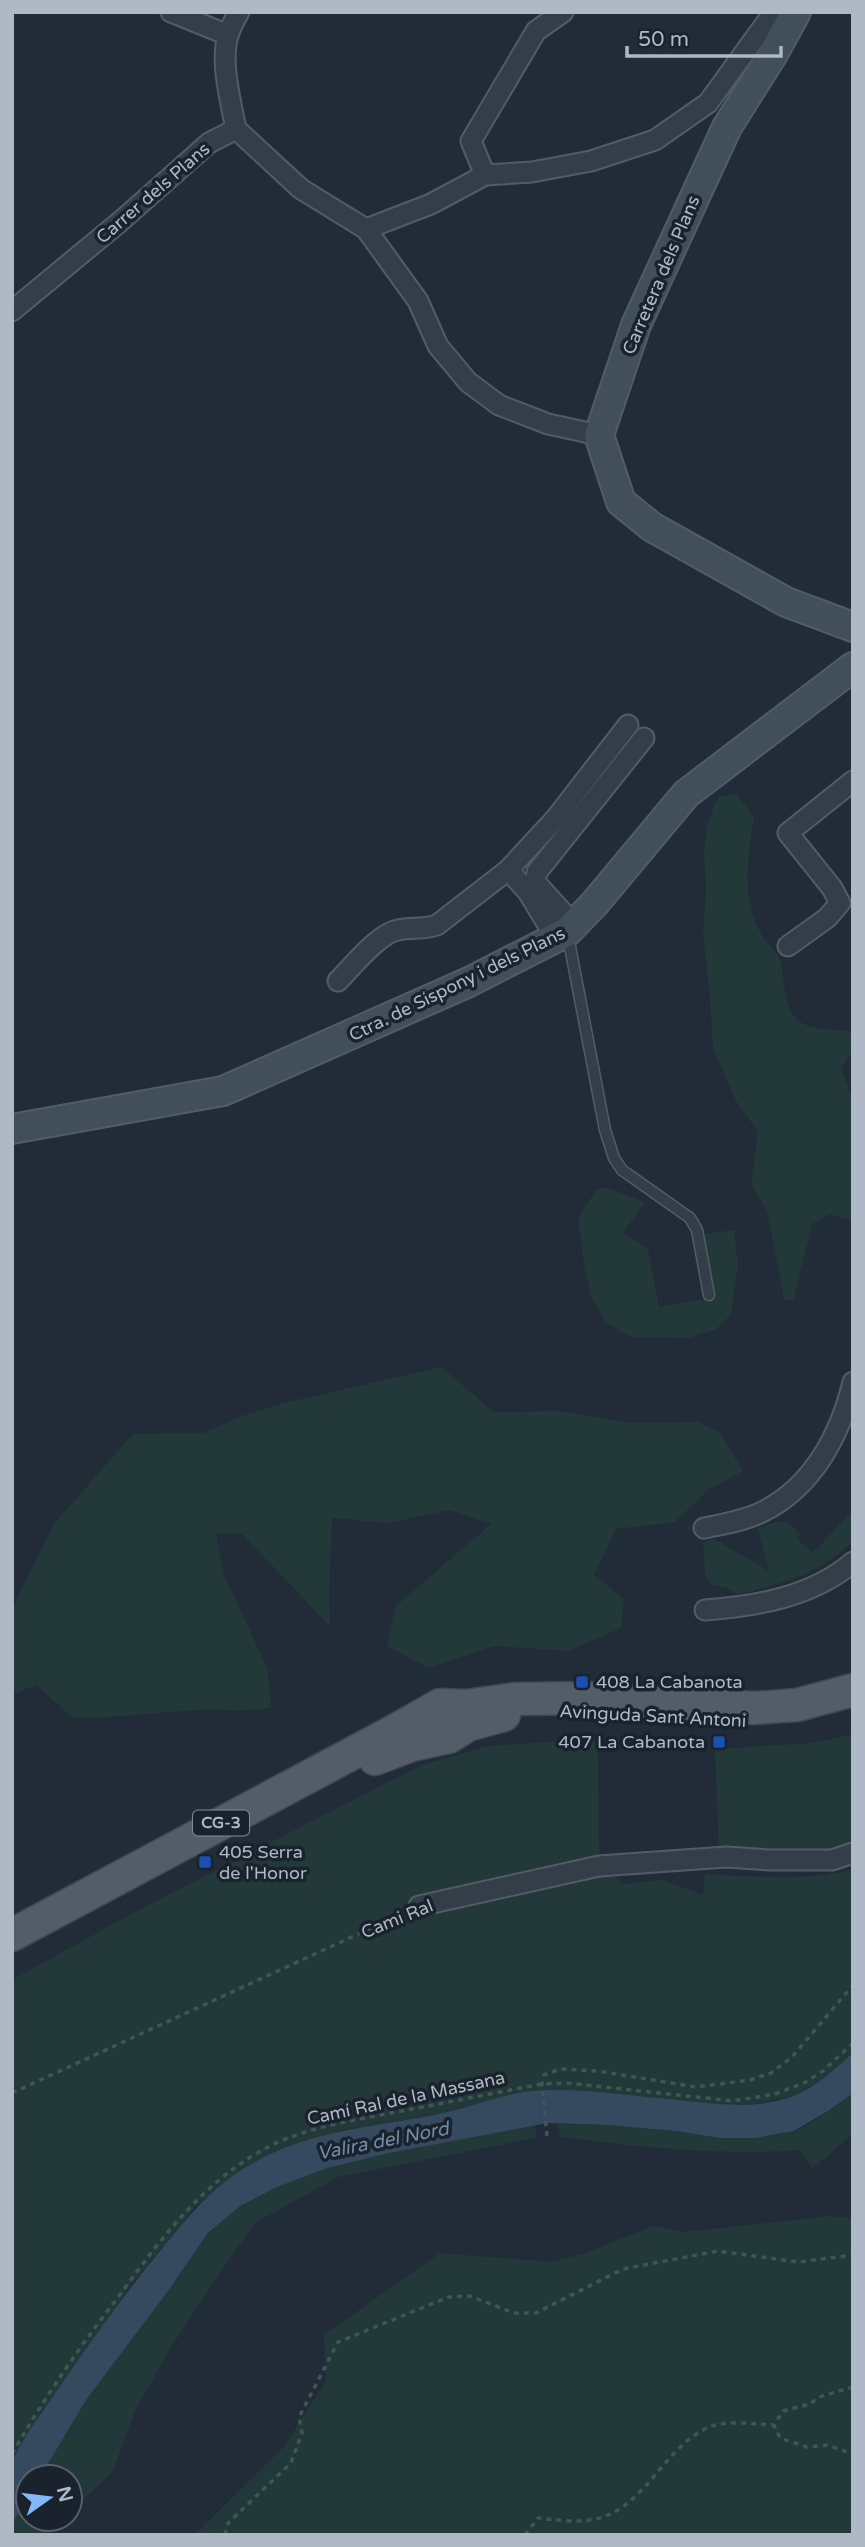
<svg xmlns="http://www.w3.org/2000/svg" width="865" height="2547" viewBox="0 0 865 2547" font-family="'Varela Round',sans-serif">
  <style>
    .green { fill: #233839 }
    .water { fill: #35495f }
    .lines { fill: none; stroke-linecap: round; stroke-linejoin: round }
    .service-casing { stroke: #525c66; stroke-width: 13 }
    .minor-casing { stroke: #525c66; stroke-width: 23 }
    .secondary-casing { stroke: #525c66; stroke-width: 32 }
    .primary-casing { stroke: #3e4752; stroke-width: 35 }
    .path { stroke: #405556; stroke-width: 3.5; stroke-dasharray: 5 5; stroke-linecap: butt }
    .service { stroke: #343e48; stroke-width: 10 }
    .minor { stroke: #343e48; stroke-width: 19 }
    .secondary { stroke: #434e5b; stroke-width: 28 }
    .primary { stroke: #525d68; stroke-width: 32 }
    .transit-dot { fill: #1a4fb4; stroke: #1a232d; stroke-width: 2.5 }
    .labels { text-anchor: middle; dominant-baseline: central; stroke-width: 7; stroke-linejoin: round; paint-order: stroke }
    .shield { fill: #1a232d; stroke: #828c97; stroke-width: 2 }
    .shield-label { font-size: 16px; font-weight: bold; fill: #afb9c5 }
    .street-label { font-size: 18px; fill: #afb9c5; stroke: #1a232d }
    .poi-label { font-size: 18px; fill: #afb9c5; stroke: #1a232d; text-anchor: start }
    .water-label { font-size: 19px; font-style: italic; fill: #708ca9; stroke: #1a232d }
  </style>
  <rect width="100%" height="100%" fill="#212c38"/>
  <!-- green -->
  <g class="green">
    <path d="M736,793L754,817C748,857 740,900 763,937C767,945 776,950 779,958C786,976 782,1005 797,1019C813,1034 834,1026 853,1033V1051L841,1068L853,1100V1221L830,1214L812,1224L793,1301L784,1299L767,1211L751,1184L758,1132L736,1101L713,1048L710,994L703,935L706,887L704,854L707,825L718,797Z"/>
    <path d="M608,1188L645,1202L623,1233L648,1249L659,1307L715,1297L704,1234L734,1230L738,1265L731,1314L716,1329L688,1338L630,1337L606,1322L592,1299L584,1265L578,1217L597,1189Z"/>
    <path d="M441,1367L494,1412L561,1411L632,1423L699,1422L720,1433L743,1471L708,1490L675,1522L616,1529L594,1575L624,1599L621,1628L568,1651L494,1646L428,1668L387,1646L396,1606L491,1524L449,1510L389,1523L332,1518L329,1591L330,1626L242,1534L216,1533L224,1575L268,1670L271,1707C248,1713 225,1709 202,1710C158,1712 116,1718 73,1718L36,1685L12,1695V1609L53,1525L133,1434L203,1433L242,1416L284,1403Z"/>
    <path d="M853,1510V1541C820,1574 781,1585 737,1594L727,1588L711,1584L705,1574L703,1542L714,1539L769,1571L758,1528L776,1522L787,1521L800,1534L797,1539L813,1553Z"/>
    <path d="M853,1734V1845L830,1852L719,1850L715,1749L812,1743Z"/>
    <path d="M598,1739L599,1859L622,1884L663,1880L703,1895L705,1874C755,1876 804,1882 853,1869V2053L817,2084L792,2096L755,2104L723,2105L599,2092L498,2098L440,2114L343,2130L239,2173L196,2206L132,2284L27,2434L12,2460V1980L133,1913L422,1765L488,1746Z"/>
    <path d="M853,2089V2134L812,2169L801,2150C722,2156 639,2147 560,2137L558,2124C597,2124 637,2126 676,2130C719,2136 748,2143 792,2131C815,2125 835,2105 853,2089Z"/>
    <path d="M532,2126L537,2131L535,2138L338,2177L255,2223L212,2284L168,2352L135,2411L112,2473L70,2511V2477H40C55,2451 70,2424 86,2399C111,2363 139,2328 166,2293C190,2262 207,2227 242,2205C323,2155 440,2144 532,2126Z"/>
    <path d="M830,2216L853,2218V2535H194L284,2447L326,2381L324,2335L440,2253L552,2262L585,2253L654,2226L684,2232Z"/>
    <path d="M28,2497V2519H61L43,2535H12V2524Z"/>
  </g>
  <!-- water -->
  <path class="water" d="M853,2053V2093L828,2111L794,2131L755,2138H720L676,2131L608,2125L548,2123L389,2153L327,2168L277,2187L240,2206L208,2233L168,2291L86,2400L40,2477H28V2497L12,2524V2460L27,2434C70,2372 112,2309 160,2251C184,2222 203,2197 234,2175C299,2130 364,2129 439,2114C474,2107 510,2090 547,2090C591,2089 635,2096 678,2100C717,2104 756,2110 793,2096C817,2087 834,2069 853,2053Z"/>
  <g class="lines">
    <!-- service casing -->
    <g class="service-casing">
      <path id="service" d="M568,936L605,1130L614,1158L622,1170L690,1218L697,1230L709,1295"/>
    </g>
    <!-- minor casing -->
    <g class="minor-casing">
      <g id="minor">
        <path d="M171,12L228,35"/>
        <path d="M236,129L301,189L366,229L418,301L438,346L468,382L499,405L548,424L599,435"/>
        <path d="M236,129C231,103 219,58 229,33C231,26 235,19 239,12"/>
        <path d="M485,175L471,141L536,31L563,12"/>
        <path d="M366,229L431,204L485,175L532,172L591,161L655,140L708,103L774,12"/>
        <path d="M12,311L122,220L209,143L236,129"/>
        <path d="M508,870L528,892L556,938"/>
        <path d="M574,925L535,882L537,872L644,738"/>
        <path d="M788,946L827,918L840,903L832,888L788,833L853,781"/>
        <path d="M338,981C352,967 379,933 398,930C412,927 423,930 437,925L508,870L556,818L628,725"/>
        <path d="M704,1528C723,1524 744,1521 762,1512C813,1487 840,1435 853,1382"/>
        <path d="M705,1610C757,1606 812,1597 853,1562"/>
        <path d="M419,1906L599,1866L726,1857L770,1860H832L853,1853"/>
      </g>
    </g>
    <!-- secondary casing -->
    <g class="secondary-casing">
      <g id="secondary">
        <path d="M796,12L773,54L727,127L636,325L599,435L621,502L652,527L786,602L853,627"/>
        <path d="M12,1129L223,1091L469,982L567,932L595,903L686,794L853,667"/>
      </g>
    </g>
    <!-- primary casing -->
    <g class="primary-casing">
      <g id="primary">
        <path d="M375,1759L412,1745L449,1737L468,1725L504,1715"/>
        <path d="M12,1935L396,1730L440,1705L466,1706L515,1699L590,1698L754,1708L797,1705L853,1690"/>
      </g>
    </g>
    <!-- path -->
    <g class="path">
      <path d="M12,2093L402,1914"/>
      <path d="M547,2136L542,2084L544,2075L560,2069L598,2071L696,2087L750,2080L771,2073L792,2057L853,1985"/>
      <path d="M853,2387L819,2397L810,2404L783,2411L774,2425L780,2438L807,2447L827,2445L853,2454"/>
      <path d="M12,2454C43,2400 78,2349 116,2300C163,2236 211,2169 288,2138C322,2125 360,2119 396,2112C445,2103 494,2093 542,2084L567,2083L733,2101L775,2094L804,2083L823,2071L853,2043"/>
      <path d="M225,2535L228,2523L291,2463L302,2433L299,2417L338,2342L449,2297L470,2296L514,2313H536L623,2269L718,2251L798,2262L853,2255"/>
      <path d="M525,2535L538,2518C558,2520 583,2524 603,2517C646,2503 666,2446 709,2427C724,2420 757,2424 774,2425"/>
    </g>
    <!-- service -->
    <use href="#service" class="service"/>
    <!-- minor -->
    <use href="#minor" class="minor"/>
    <!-- secondary -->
    <use href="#secondary" class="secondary"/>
    <!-- primary -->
    <use href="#primary" class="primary"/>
  </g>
  <!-- markers -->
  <g class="transit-dot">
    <rect x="575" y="1675" width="14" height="14" rx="3.5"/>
    <rect x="712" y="1735" width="14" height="14" rx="3.5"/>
    <rect x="198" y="1855" width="14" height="14" rx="3.5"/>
  </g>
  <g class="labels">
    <!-- shield labels -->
    <rect class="shield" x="193" y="1810.5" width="56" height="25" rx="5"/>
    <g class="shield-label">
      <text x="221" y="1823">CG-3</text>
    </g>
    <!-- street labels -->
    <g class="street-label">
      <text transform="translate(153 193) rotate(-41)">Carrer dels Plans</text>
      <text transform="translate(661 275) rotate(-67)">Carretera dels Plans</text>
      <text transform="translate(457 984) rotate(-26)">Ctra. de Sispony i dels Plans</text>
      <text transform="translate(653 1716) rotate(3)">Avinguda Sant Antoni</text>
      <text transform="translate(397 1919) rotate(-22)">Cami Ral</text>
      <text transform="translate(406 2098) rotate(-12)">Camí Ral de la Massana</text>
    </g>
    <!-- poi labels -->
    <g class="poi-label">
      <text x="596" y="1682">408 La Cabanota</text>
      <text x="705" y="1742" text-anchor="end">407 La Cabanota</text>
      <text x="219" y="1852">405 Serra<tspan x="219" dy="21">de l'Honor</tspan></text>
    </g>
    <!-- water labels -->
    <g class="water-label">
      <text transform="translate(383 2141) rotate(-11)">Valira del Nord</text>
    </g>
  </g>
  <!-- border -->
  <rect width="865" height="2547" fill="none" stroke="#afb9c5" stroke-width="28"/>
  <!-- north arrow -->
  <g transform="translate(49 2498) rotate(76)"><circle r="33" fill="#1a232d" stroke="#565f6a" stroke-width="2"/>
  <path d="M0-5L12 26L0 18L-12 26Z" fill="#83b8f6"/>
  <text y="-10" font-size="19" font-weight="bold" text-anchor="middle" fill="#afb9c5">N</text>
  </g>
  <!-- scale -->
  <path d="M627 46v10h154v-10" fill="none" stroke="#afb9c5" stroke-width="3.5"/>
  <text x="638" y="46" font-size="21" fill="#afb9c5" stroke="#1a232d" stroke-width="5" paint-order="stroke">50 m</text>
</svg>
